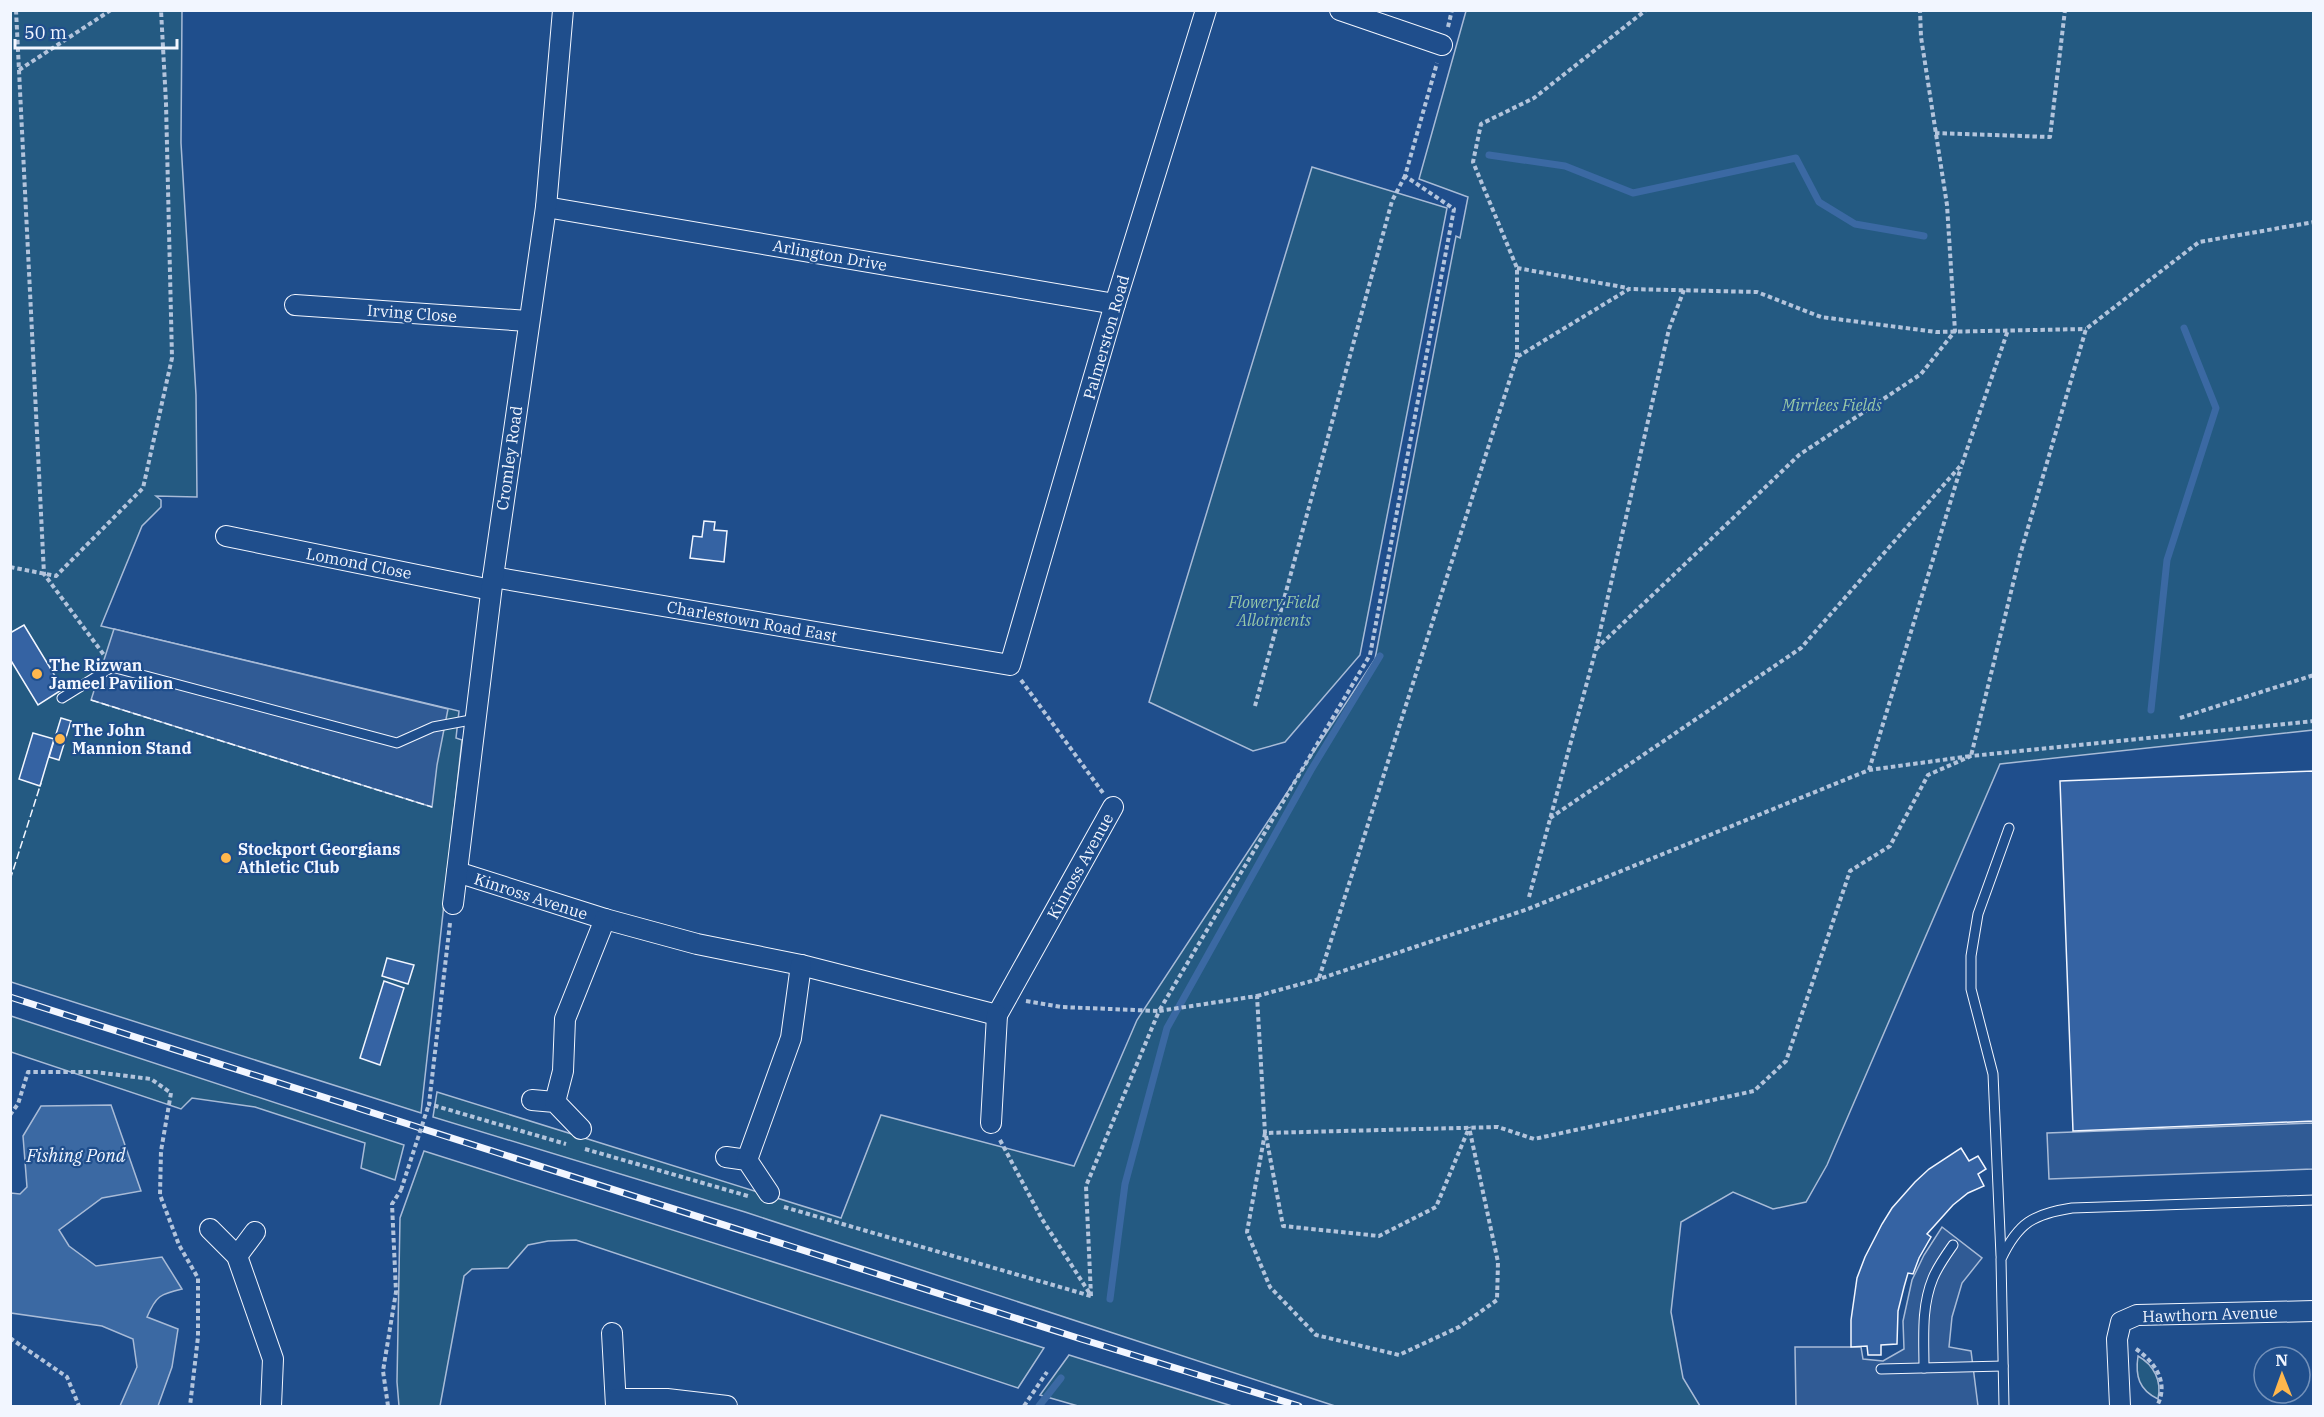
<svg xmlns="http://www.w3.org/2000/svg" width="2324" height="1417" viewBox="0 0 2324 1417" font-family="'IBM Plex Serif',serif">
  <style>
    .green { fill: #245a82; stroke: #a8bbd7; stroke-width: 1.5 }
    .parking { fill: #305b95; stroke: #a8bbd7; stroke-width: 1.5 }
    .water { fill: #3b69a3; stroke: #a8bbd7; stroke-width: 1.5 }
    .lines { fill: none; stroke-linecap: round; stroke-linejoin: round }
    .stream { stroke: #3b69a3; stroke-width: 7 }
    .building { fill: #3563a3; stroke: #f2f6ff; stroke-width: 1.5 }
    .service-casing { stroke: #f2f6ff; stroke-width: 11 }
    .minor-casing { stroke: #f2f6ff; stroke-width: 22 }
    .path { stroke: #b3c4dc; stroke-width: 4; stroke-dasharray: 4.5 3; stroke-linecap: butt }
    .service { stroke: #1f4e8c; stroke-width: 9 }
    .minor { stroke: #1f4e8c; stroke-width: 20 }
    .rail-casing { stroke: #f2f6ff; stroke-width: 7 }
    .rail { stroke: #1f4e8c; stroke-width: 4.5; stroke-dasharray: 14; stroke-linecap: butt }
    .path-bridge { stroke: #b3c4dc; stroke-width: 4; stroke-dasharray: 4.5 3; stroke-linecap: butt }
    .fence { stroke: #f2f6ff; stroke-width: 1.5; stroke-dasharray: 8 3; stroke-linecap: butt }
    .poi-dot { fill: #ffb74d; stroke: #1f4e8c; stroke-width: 2 }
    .labels { text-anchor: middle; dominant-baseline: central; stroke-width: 4.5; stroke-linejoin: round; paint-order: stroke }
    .street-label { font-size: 16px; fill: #f2f6ff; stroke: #1f4e8c }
    .park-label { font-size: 16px; font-style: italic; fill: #97c8a6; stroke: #1f4e8c }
    .poi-label { font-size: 16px; font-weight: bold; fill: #f2f6ff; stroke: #1f4e8c; text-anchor: start }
    .water-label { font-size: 18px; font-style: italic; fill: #f2f6ff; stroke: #1f4e8c }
  </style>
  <rect width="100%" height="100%" fill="#1f4e8c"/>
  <!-- green -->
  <g class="green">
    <path d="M11,11H182L181,143L196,395L197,497L156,496L161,500V507L142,526L101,626L459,711L456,738L462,740L421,1113L11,982Z"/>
    <path d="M1466,11H2313V730L2000,764L1827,1165L1806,1202L1773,1209L1733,1192L1681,1222L1671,1312L1683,1378L1700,1406H1335L745,1212L433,1117L437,1092L841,1218L881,1115L1074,1166L1137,1020L1375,659L1456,236L1460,238L1468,197L1419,179Z"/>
    <path d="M1312,167L1447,208L1360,655L1285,742L1253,751L1149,702Z"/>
    <path d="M11,1016L404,1145L395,1180L361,1168L365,1143L255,1107L192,1098L181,1109L11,1052Z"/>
    <path d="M424,1151L1044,1348L1018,1388L576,1240L548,1241L528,1245L508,1268L472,1269L464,1276L440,1406H399L397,1382L400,1218Z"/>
    <path d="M1069,1355L1232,1406H1078L1040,1395Z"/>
    <path d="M2138,1356C2154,1365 2162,1381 2158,1399C2139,1390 2135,1376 2138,1356Z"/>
  </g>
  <!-- parking -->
  <g class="parking">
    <path d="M114,629L448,709L437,765L432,807L91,700Z"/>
    <path d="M2313,1123V1169L2049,1179L2047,1133Z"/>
    <path d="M1942,1227L1982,1258L1962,1283L1952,1317L1949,1347L1971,1351L1978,1406H1796L1795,1347H1861L1863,1359L1883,1361L1904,1349L1903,1321L1912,1280L1924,1255Z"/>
  </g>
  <!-- water -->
  <path class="water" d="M111,1105L141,1191L102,1198L59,1230L69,1246L96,1266L162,1257L182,1289C160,1294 156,1296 147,1317L178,1329L172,1367L158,1406H120L137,1367L133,1339L102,1326L11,1313V1193L20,1194L27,1187L23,1136L41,1106Z"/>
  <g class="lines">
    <!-- stream -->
    <g class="stream">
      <path d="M1489,155L1565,166L1633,193L1796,158L1819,202L1855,224L1924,236"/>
      <path d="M2151,710L2167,560L2216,408L2184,328"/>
      <path d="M1110,1299L1125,1184L1167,1028L1311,770L1380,656"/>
      <path d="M1039,1406L1061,1378"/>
    </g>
  </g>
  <!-- building -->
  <g class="building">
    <path d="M704,521L715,522L714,530L727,531L724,562L690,558L693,536L702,537Z"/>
    <path d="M24,625L63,689L38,705L10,659V633Z"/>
    <path d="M61,718L71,721L59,760L49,757Z"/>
    <path d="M33,733L54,739L40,786L19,779Z"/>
    <path d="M2314,771V1121L2073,1131L2060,781Z"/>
    <path d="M387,958L414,965L408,984L382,976Z"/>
    <path d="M384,981L404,988L380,1065L360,1058Z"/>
    <path d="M1961,1148L1969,1161L1978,1156L1986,1169L1978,1174L1984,1186L1968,1193L1953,1205L1927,1234L1931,1237L1919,1258L1913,1274L1908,1273L1904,1287L1898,1311L1897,1344L1881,1345V1355H1868L1867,1346L1851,1347V1320L1857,1278L1865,1257L1882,1224L1892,1208L1915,1182L1929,1169Z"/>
  </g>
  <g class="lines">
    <!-- service casing -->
    <g class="service-casing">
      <g id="service">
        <path d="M62,698L112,667L397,743L433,727L476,719"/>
        <path d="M2001,1256L1993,1074L1971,989V956L1978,914L2009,828"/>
        <path d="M1924,1368C1924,1338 1921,1307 1933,1278C1938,1266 1946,1255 1953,1245"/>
        <path d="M1881,1369L2003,1366"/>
        <path d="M2004,1406L2001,1259C2018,1223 2033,1214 2072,1208L2314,1200"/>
      </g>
    </g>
    <!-- minor casing -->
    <g class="minor-casing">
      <g id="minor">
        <path d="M1340,10L1442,45"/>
        <path d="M546,207L1115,304"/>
        <path d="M295,305L528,321"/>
        <path d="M226,536L491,590"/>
        <path d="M493,577L1010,665L1115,304L1206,10"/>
        <path d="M457,872L605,919L697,944L801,965L997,1015L1113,807"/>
        <path d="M453,904L493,577L546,207L563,10"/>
        <path d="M532,1100L555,1102L581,1129"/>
        <path d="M555,1102L563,1071L565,1019L605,919"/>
        <path d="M991,1123L997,1015"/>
        <path d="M726,1157L747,1160L769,1193"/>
        <path d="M747,1160L791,1038L801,965"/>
        <path d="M210,1229L237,1256L273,1359L271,1406"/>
        <path d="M237,1256L255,1232"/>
        <path d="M612,1333L616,1406"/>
        <path d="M616,1399H667L727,1406"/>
        <path d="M2120,1406L2117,1339L2121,1322L2137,1315L2314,1311"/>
      </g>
    </g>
    <!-- path -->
    <g class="path">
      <path d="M16,10L44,574L104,655"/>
      <path d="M1448,27L1452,10"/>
      <path d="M19,70L111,10"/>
      <path d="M1935,133L2050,137L2065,10"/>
      <path d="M1517,268L1628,288"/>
      <path d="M1517,357V268L1473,162L1481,124L1534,98L1646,10"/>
      <path d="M10,567L56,576L143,488L172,358L166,103L161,10"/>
      <path d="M1596,649L1799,455L1921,374L1955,331L1947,205L1921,37L1920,10"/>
      <path d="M1021,680L1103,793"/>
      <path d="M1255,706L1392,201L1405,176"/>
      <path d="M2180,718L2314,675"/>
      <path d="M1869,770L1961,467"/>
      <path d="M1550,818L1801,648L1962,464L2008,330"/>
      <path d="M1529,897L1596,649L1669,329L1684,290"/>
      <path d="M450,923L429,1104L566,1144"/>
      <path d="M1319,978L1517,357L1629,289L1757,292L1821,317L1936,332L2086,329"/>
      <path d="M1257,996L1319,979L1528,909L1869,770L1971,756L2020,555L2086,329L2199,242L2314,222"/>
      <path d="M1026,1001L1061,1007L1159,1011L1370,655L1454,209L1405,176L1437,63"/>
      <path d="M10,1115L18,1104L28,1072H95L151,1079L171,1093L161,1151L160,1195L179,1245L198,1278V1337L190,1406"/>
      <path d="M1265,1133L1247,1232L1270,1287L1316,1335L1399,1355L1459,1327L1497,1300L1498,1262L1469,1127"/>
      <path d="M1266,1136L1283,1226L1379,1236L1436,1207L1469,1128"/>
      <path d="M1000,1140L1042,1219L1090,1294"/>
      <path d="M585,1149L748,1196"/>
      <path d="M784,1207L1091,1296"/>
      <path d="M1091,1296L1086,1186L1159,1011L1257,996L1265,1133L1498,1127L1534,1139L1754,1091L1786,1061L1850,871L1890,846L1928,775L1971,756L2314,721"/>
      <path d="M10,1338L67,1377L79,1406"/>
      <path d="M2136,1349C2156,1363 2169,1383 2157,1406"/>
      <path d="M388,1406L383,1371L396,1292L392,1204L401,1190"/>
      <path d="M1024,1406L1047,1372"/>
    </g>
    <!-- service -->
    <use href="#service" class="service"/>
    <!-- minor -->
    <use href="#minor" class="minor"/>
    <!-- rail casing -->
    <g class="rail-casing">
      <path id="rail" d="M10,997L1081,1339L1299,1406"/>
    </g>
    <!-- rail -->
    <use href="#rail" class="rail"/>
    <!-- path-bridge -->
    <path class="path-bridge" d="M401,1190L429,1104"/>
    <!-- fence -->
    <g class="fence">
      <path d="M91,700L432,807"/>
      <path d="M10,880L41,783"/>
    </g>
  </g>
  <!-- markers -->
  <g class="poi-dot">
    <circle cx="37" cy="674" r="6"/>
    <circle cx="60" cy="739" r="6"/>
    <circle cx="226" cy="858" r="6"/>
  </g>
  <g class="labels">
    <!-- street labels -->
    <g class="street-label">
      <text transform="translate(830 255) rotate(10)">Arlington Drive</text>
      <text transform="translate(412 313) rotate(4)">Irving Close</text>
      <text transform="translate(1106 337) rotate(-74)">Palmerston Road</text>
      <text transform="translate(509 458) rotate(-82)">Cromley Road</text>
      <text transform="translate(359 563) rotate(11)">Lomond Close</text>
      <text transform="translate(752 621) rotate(10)">Charlestown Road East</text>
      <text transform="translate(1080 866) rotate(-61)">Kinross Avenue</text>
      <text transform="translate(531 896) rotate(18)">Kinross Avenue</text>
      <text transform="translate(2210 1314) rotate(-2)">Hawthorn Avenue</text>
    </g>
    <!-- park labels -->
    <g class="park-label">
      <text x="1832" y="405">Mirrlees Fields</text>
      <text x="1274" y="602">Flowery Field<tspan x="1274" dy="18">Allotments</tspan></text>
    </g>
    <!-- poi labels -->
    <g class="poi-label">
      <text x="49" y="665">The Rizwan<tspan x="49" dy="18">Jameel Pavilion</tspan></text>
      <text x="72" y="730">The John<tspan x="72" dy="18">Mannion Stand</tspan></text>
      <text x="238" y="849">Stockport Georgians<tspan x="238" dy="18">Athletic Club</tspan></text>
    </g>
    <!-- water labels -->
    <g class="water-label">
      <text x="76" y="1155">Fishing Pond</text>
    </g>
  </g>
  <!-- border -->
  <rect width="2324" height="1417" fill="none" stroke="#f2f6ff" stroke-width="24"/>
  <!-- north arrow -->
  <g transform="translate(2282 1375) rotate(359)"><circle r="28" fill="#1f4e8c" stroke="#7391ba" stroke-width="1.5"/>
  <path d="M0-4.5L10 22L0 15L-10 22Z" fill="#ffb74d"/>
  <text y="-9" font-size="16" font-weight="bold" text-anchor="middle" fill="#f2f6ff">N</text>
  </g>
  <!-- scale -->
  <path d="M15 39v9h162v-9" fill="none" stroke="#f2f6ff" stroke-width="3"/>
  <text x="24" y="39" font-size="18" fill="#f2f6ff" stroke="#1f4e8c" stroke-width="4.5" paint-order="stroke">50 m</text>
</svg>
